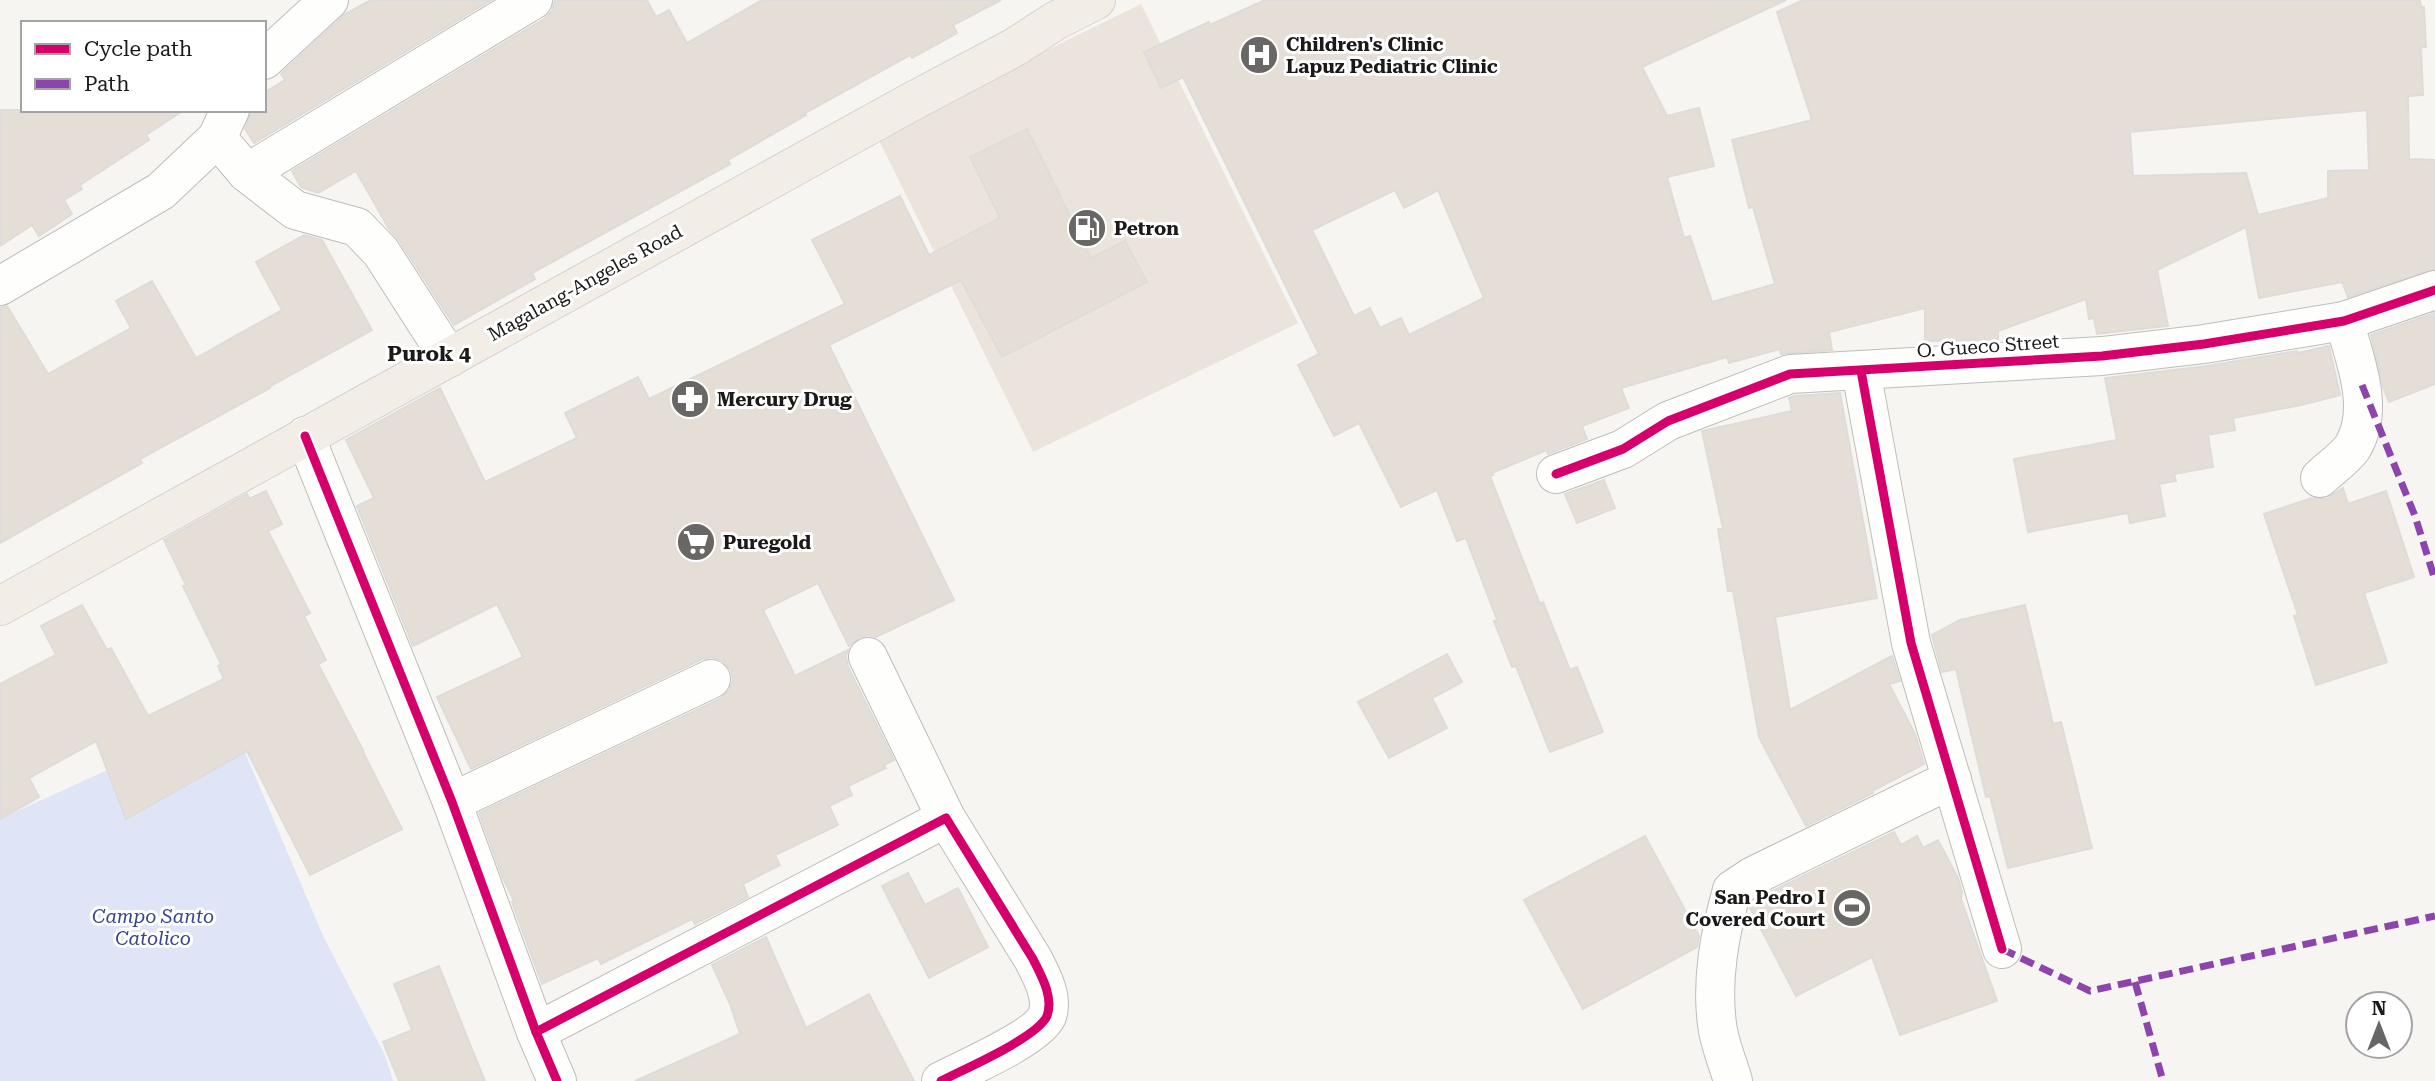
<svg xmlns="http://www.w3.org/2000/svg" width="2435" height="1081" viewBox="0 0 2435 1081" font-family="'Roboto Serif',serif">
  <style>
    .built { fill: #eae4dd }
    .green { fill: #e0e4f7 }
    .building { fill: #e5ded7; stroke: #dddcda; stroke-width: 2; fill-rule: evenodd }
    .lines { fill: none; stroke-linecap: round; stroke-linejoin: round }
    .minor-casing { stroke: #bfbdbc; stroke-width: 40 }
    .major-casing { stroke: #d3d2d1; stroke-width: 40 }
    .minor { stroke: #fefefd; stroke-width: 38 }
    .major { stroke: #f3ede8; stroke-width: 38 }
    .quiet { stroke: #8e44ad; stroke-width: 7; stroke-dasharray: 14 7; stroke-linecap: butt }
    .cycleway-casing { stroke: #fff; stroke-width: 13 }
    .cycleway { stroke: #d6006c; stroke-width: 9 }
    .labels { text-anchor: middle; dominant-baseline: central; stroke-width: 6; stroke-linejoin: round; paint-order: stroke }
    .poi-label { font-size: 19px; font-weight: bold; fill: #1c1a19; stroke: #fff; text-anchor: start }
    .street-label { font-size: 19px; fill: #1c1a19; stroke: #fff }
    .park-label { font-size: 19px; font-style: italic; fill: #37458b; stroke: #fff }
    .neighbourhood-label { font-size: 21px; font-weight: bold; fill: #1c1a19; stroke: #fff }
  </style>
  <rect width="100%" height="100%" fill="#f7f5f2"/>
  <!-- built -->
  <path class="built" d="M1141,4L1298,323L1033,452L876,134Z"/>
  <!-- green -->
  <path class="green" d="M219,719L241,743L324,938L385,1055L393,1081H0V819Z"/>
  <!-- building -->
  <g class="building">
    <path d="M371,0H491L254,143L245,129L251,110H264V93L285,80L281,74L345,14Z"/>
    <path d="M555,0H647L656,17L669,10L687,43L762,0H1001L953,25L957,33L912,58L910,55L805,113L806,115L728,160L730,164L532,273L535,279L454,325L399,240L389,229L356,171L318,193L301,187L292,171L544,19L552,11Z"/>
    <path d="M1265,0H1786L1642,67L1667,116L1699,108L1714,166L1667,177L1684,238L1690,236L1712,302L1775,284L1753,207L1749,208L1732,140L1812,120L1777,12L1803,0H2420L2421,7H2424L2426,47H2421L2423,95L2408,96L2409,159L2435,160V269L2348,297L2342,282L2259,298L2246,227L2157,270L2168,326L2097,334L2094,318L2089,319L2086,299L1998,331V340L1925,341V308L1829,332L1832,350L1781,354L1780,349L1729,363L1727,357L1621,388L1629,408L1582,426L1587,439L1548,454L1547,450L1492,473L1493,475L1490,476L1540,604L1543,602L1570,670L1577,667L1603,732L1550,752L1516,666L1512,667L1494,621L1497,620L1466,538L1457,541L1437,490L1401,507L1359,423L1334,436L1298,365L1319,354L1183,77L1161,88L1144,52L1209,22L1210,25ZM2367,110L2369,170L2328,171V198L2258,215L2246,173L2133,176L2130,132ZM1395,190L1404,208L1438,190L1484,298L1409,335L1401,318L1380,328L1370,308L1354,316L1312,230Z"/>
    <path d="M0,110H184L146,135L149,140L80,185L82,189L64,200L72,214L39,236L32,225L0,246Z"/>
    <path d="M1027,129L1091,258L1125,241L1147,282L1002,357L961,280L829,345L954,600L876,637L869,635L859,637L849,646L818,583L763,610L795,676L848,650L846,656L848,667L894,760L884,765L886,768L848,786L852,795L829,806L838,825L775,855L780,865L743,884L748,897L695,924L692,919L601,964L598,958L542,984L512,902L514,901L502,876L479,813L720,699L729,691L733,680L731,670L723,661L712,657L702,659L471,769L437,697L523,657L497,604L413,646L357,506L374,498L346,440L440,388L485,482L577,438L565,413L638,377L649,399L845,304L812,240L900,196L929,255L1000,218L970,157Z"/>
    <path d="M304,235L322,240L372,330L269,387L270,388L140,459L142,463L0,543V308L7,306L48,374L131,328L116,301L152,281L196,358L282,310L256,262Z"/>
    <path d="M2435,313V384L2389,402L2383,387L2371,335Z"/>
    <path d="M2329,346L2340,395L2301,405L2233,418L2235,430L2208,435L2213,467L2174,474L2176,481L2159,484L2165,516L2130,523L2128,513L2028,532L2014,459L2117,440L2105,378L2207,366L2297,351L2298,353Z"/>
    <path d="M1840,393L1877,598L1775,617L1790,710L1892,656L1900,681L1889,684L1915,734L1924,764L1872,791L1873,793L1806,826L1759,737L1733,591H1728L1718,529H1723L1702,431L1792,411L1789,398L1795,396Z"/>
    <path d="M1604,480L1615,508L1577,523L1565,494Z"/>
    <path d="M2343,488L2348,504L2386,491L2414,577L2364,593L2387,662L2316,685L2294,616L2298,615L2264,514L2312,498L2326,499Z"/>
    <path d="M266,491L282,524L268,531L310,613L304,616L326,660L318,664L363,750H362L402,829L310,875L247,751L126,819L96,741L29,778L39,797L0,819V684L56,655L41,626L82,605L107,650L111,648L148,716L224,679L218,666L221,664L183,586L186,585L164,540L247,494L249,499Z"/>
    <path d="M2025,605L2053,724L2061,722L2092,848L2008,868L1990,796L1986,797L1956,669L1942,672L1932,635L1960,620Z"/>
    <path d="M1447,654L1462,682L1432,698L1447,728L1389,758L1358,702Z"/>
    <path d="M1894,832L1901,845L1917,836L1923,848L1938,840L1958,878L1962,892L1961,899L1997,1001L1900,1035L1872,957L1796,996L1750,908L1751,904L1764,895Z"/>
    <path d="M1645,836L1699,936L1697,947L1583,1009L1524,900Z"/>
    <path d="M908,873L925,905L958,888L988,947L929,978L882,886Z"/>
    <path d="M766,937L806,1028L869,994L914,1081H635L740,1034L730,1004L712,965Z"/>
    <path d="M439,966L465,1032L485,1081H399L383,1042L412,1030L394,984Z"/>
  </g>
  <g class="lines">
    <!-- minor casing -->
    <g class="minor-casing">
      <g id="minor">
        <path d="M264,60L329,0"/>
        <path d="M217,138L247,173L295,210L357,227L381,252L449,358"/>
        <path d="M247,173L533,0"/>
        <path d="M0,286L161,191L217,138L230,110"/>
        <path d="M1861,371L1911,643L2002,949"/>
        <path d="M305,436L452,802L536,1032L557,1081"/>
        <path d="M1556,474L1623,449L1668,421L1790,374L2102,356L2204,344L2344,321L2435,290"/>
        <path d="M2320,478C2329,469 2344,459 2352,448C2376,410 2355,360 2344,321"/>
        <path d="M868,657L946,818"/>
        <path d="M452,802L711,679"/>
        <path d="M536,1032L946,818L1033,959C1041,975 1054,997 1047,1016C1037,1038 964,1069 941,1081"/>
        <path d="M1733,1081C1728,1063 1719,1043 1717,1024C1711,979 1720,933 1732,890L1753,876L1952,779"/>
      </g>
    </g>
    <!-- major casing -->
    <g class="major-casing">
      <path id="major" d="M0,606L911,102L1015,47L1055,21L1096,0"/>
    </g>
    <!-- minor -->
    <use href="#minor" class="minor"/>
    <!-- major -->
    <use href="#major" class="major"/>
    <!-- quiet -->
    <g class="quiet">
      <path d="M2362,385L2415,516L2435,580"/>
      <path d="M2002,949L2090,991L2435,916"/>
      <path d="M2135,982L2163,1081"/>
    </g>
    <!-- cycleway casing -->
    <g class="cycleway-casing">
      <g id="cycleway">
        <path d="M1861,371L1911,643L2002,949"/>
        <path d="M305,436L452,802L536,1032L557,1081"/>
        <path d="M1556,474L1623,449L1668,421L1790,374L2102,356L2204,344L2344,321L2435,290"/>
        <path d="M536,1032L946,818L1033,959C1041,975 1054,997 1047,1016C1037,1038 964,1069 941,1081"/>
      </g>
    </g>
    <!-- cycleway -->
    <use href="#cycleway" class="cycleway"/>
  </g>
  <!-- icons -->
  <defs>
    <g id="hospital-disc" transform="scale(2.0125)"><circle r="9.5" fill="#696765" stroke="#fff"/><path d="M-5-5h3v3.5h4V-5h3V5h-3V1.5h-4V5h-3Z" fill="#fff"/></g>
    <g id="fuel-disc" transform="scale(2.0125)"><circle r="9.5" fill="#696765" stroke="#fff"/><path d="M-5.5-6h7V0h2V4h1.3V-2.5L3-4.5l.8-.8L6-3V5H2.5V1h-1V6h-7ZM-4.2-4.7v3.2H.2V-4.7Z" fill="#fff"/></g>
    <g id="pharmacy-disc" transform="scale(2.0125)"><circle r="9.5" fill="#696765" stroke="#fff"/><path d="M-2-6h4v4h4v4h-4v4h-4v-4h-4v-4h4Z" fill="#fff"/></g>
    <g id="supermarket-disc" transform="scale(2.0125)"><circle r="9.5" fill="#696765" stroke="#fff"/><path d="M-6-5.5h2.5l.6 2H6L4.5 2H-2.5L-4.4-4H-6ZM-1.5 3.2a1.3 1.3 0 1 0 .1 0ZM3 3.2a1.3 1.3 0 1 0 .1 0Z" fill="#fff"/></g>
    <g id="stadium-disc" transform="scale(2.0125)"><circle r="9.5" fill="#696765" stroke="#fff"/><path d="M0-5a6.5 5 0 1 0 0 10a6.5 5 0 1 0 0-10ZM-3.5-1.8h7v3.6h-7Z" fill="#fff"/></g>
  </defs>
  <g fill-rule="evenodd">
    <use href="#hospital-disc" x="1259" y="55"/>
    <use href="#fuel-disc" x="1087" y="228"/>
    <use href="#pharmacy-disc" x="690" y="399"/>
    <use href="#supermarket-disc" x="696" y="542"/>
    <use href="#stadium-disc" x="1852" y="908"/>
  </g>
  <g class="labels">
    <!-- poi labels -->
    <g class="poi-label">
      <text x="1286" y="44">Children's Clinic<tspan x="1286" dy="22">Lapuz Pediatric Clinic</tspan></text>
      <text x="1114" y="228">Petron</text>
      <text x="717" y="399">Mercury Drug</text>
      <text x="723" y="542">Puregold</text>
      <text x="1825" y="897" text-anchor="end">San Pedro I<tspan x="1825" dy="22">Covered Court</tspan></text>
    </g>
    <!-- street labels -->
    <g class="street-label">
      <text transform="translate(585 283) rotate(-29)">Magalang-Angeles Road</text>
      <text transform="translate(1988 346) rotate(-4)">O. Gueco Street</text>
    </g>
    <!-- park labels -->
    <g class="park-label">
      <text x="153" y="916">Campo Santo<tspan x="153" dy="22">Catolico</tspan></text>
    </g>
    <!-- neighbourhood labels -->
    <g class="neighbourhood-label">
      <text x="429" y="354">Purok 4</text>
    </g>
  </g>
  <!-- legend -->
  <rect x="21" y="21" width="245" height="91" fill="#ffffff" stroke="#a4a3a3" stroke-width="2"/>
  <rect x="35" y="44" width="35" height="10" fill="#d6006c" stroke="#a4a3a3" stroke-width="2"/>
  <text x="84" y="56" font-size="21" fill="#1c1a19">Cycle path</text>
  <rect x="35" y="79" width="35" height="10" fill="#8e44ad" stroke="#a4a3a3" stroke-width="2"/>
  <text x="84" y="91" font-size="21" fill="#1c1a19">Path</text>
  <!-- north arrow -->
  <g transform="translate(2379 1025)"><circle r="33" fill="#ffffff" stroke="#a4a3a3" stroke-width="2"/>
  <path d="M0-5L12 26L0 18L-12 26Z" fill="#696765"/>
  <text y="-10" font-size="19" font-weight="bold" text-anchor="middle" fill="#1c1a19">N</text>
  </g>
</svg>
